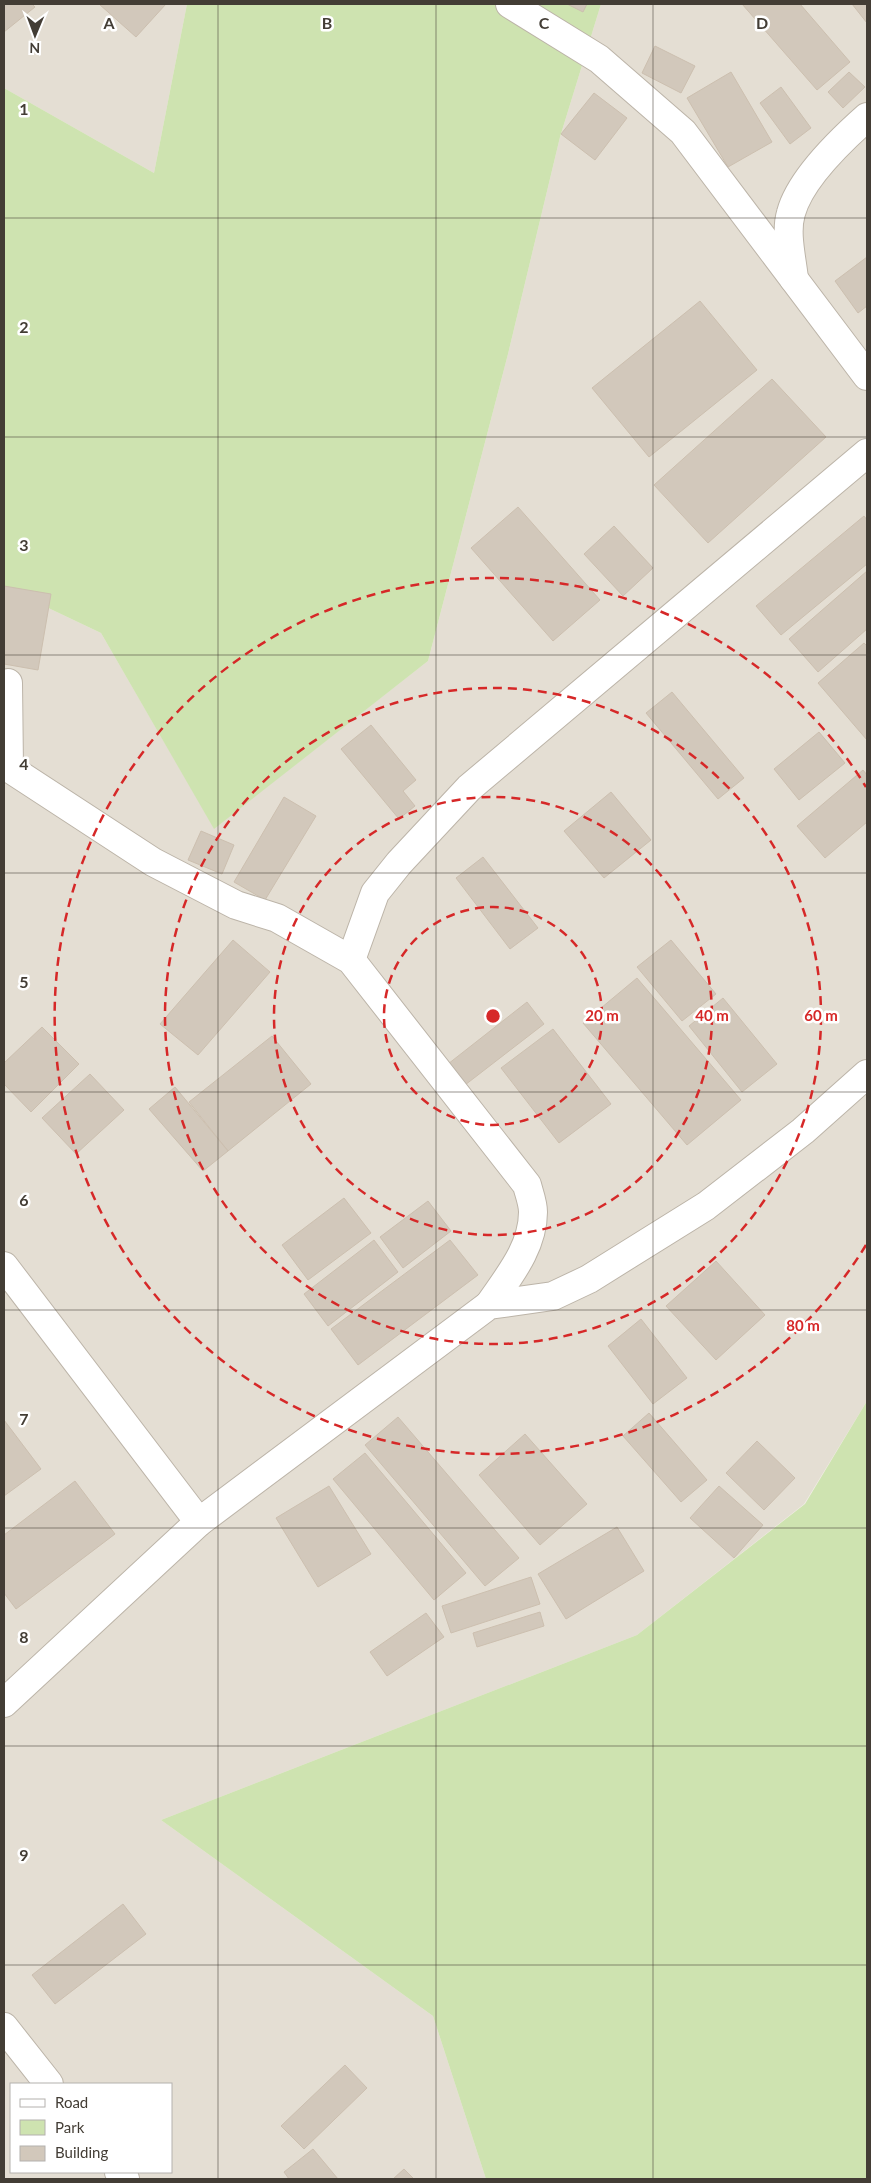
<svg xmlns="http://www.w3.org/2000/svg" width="871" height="2183" viewBox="0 0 871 2183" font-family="Lato,sans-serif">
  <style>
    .residential { fill: #e4ded3; fill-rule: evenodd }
    .green { fill: #cee3b0 }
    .building { fill: #d2c8bb; stroke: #ccbfaf }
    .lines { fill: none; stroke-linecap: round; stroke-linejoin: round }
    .street-casing { stroke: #bcb4a8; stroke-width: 30 }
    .street { stroke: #fff; stroke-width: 28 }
    .grid { fill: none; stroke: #433d35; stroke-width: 1; stroke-opacity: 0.55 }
    .ring { fill: none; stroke: #d62828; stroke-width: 2.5; stroke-dasharray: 9 6 }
    .grid-label { font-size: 16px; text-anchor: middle; font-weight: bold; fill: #433d35; stroke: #fff; stroke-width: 5; stroke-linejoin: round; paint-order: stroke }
    .centre { fill: #d62828; stroke: #fff; stroke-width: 2.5 }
    .ring-label { font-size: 15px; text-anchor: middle; font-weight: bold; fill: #d62828; stroke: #fff; stroke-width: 5; stroke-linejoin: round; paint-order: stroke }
  </style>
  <rect width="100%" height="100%" fill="#f1ede5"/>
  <!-- residential -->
  <g class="residential">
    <path d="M4,4H187L154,173L4,88Z"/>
    <path d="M601,4H867V1401L804,1504L637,1635L161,1820L433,2016L486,2179H4V587L101,633L214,828L428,661L508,354L560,137ZM11,2084H171V2172H11Z"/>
  </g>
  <!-- green -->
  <g class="green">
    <path d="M187,4H601L560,137L508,354L428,661L214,829L101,633L4,587V88L154,173Z"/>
    <path d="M867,1401V2179H486L433,2016L161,1820L637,1635L805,1504Z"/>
  </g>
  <!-- building -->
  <g class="building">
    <path d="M4,4H32L35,7L4,32Z"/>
    <path d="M99,4H166L136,37Z"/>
    <path d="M567,4H587L583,12Z"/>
    <path d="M742,4H800L850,62L817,90Z"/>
    <path d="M852,4H867V23Z"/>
    <path d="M655,46L695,66L681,93L642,73Z"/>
    <path d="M731,72L772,142L728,167L687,98Z"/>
    <path d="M849,72L865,87L843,108L828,92Z"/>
    <path d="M781,87L811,128L790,144L760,103Z"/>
    <path d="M594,93L627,118L595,160L561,134Z"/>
    <path d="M867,257V306L858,313L835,281Z"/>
    <path d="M700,301L757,370L649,457L592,388Z"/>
    <path d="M772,379L826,437L708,543L654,485Z"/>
    <path d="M518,507L600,600L553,641L471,548Z"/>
    <path d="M864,516L867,520V564L781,635L756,606Z"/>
    <path d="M614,526L653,568L623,596L584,554Z"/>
    <path d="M867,571V629L818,672L789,639Z"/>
    <path d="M4,586L51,594L38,670L4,664Z"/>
    <path d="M864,643L867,646V740L818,683Z"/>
    <path d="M672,692L744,778L718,799L646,713Z"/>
    <path d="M371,725L416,780L403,791L415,806L399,819L341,749Z"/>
    <path d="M819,732L845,763L799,800L774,769Z"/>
    <path d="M863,770L867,775V822L825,858L797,826Z"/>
    <path d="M611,792L651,840L604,878L564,831Z"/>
    <path d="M284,797L316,816L265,900L234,882Z"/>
    <path d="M201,831L234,845L222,874L188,860Z"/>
    <path d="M483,857L538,928L510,949L456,878Z"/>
    <path d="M233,940L270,972L198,1055L160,1024Z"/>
    <path d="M671,940L716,994L682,1021L637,967Z"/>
    <path d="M637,978L741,1100L687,1145L583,1023Z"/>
    <path d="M723,998L777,1064L742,1092L689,1026Z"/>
    <path d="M527,1002L544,1024L465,1085L448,1064Z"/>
    <path d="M42,1027L79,1064L31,1112L4,1084V1063Z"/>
    <path d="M553,1029L611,1104L559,1143L501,1068Z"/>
    <path d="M272,1036L311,1084L228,1151L189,1102Z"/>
    <path d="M90,1074L124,1110L76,1154L42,1118Z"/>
    <path d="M175,1087L228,1151L203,1171L149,1109Z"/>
    <path d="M344,1198L371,1233L308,1280L282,1245Z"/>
    <path d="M428,1201L451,1231L403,1268L380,1237Z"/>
    <path d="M374,1240L398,1272L328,1326L304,1294Z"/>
    <path d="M450,1240L478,1275L358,1365L331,1329Z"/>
    <path d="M716,1261L765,1315L716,1360L666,1306Z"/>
    <path d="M641,1319L687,1378L653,1404L608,1346Z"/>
    <path d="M649,1413L707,1480L681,1502L623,1436Z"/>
    <path d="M398,1417L519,1558L485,1586L365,1445Z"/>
    <path d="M4,1420L41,1469L4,1496Z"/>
    <path d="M525,1434L587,1504L540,1545L479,1475Z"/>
    <path d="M757,1441L795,1478L764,1510L726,1473Z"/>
    <path d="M365,1453L466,1573L434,1600L333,1479Z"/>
    <path d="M75,1481L115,1534L16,1609L4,1593V1535Z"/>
    <path d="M329,1486L371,1554L318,1587L276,1518Z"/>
    <path d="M719,1486L763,1525L734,1558L690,1518Z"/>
    <path d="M617,1527L644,1571L566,1619L538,1574Z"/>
    <path d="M531,1577L540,1604L451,1633L442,1606Z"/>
    <path d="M540,1612L544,1626L477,1647L473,1633Z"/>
    <path d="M426,1613L444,1637L387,1676L370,1652Z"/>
    <path d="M123,1904L146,1934L55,2004L32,1975Z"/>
    <path d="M345,2065L367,2088L304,2149L281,2126Z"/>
    <path d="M313,2149L338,2179H289L284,2172Z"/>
    <path d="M404,2169L414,2179H393Z"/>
  </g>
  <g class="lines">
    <!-- street casing -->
    <g class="street-casing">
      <g id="street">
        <path d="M510,4L599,59L683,132L867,376"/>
        <path d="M794,279C792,259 785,233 791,213C800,179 841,140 867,117"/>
        <path d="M8,683L9,768L153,862L236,905L277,918L351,960L527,1185C529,1193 533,1203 533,1212C533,1248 508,1277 489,1305"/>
        <path d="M351,960L375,893L399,863L469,788L867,453"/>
        <path d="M4,1266L199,1522"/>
        <path d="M4,1703L199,1522L489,1305L553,1296L589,1279L706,1206L803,1131L867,1074"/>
        <path d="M4,2027L49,2084"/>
        <path d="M119,2172L125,2179"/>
      </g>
    </g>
    <!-- street -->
    <use href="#street" class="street"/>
  </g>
  <!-- grid -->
  <path class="grid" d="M218,4V2179M436,4V2179M653,4V2179M4,218H867M4,437H867M4,655H867M4,873H867M4,1092H867M4,1310H867M4,1528H867M4,1746H867M4,1965H867"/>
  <!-- distance rings -->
  <g class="ring">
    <circle cx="493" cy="1016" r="109"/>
    <circle cx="493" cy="1016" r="219"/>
    <circle cx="493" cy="1016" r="328"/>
    <path d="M866 1245A438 438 0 1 1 866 787"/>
  </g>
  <g class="grid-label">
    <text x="109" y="29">A</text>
    <text x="327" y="29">B</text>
    <text x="544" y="29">C</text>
    <text x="762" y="29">D</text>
    <text x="24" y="115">1</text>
    <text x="24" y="333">2</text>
    <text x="24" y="551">3</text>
    <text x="24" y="770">4</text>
    <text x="24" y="988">5</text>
    <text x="24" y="1206">6</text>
    <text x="24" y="1425">7</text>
    <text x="24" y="1643">8</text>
    <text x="24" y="1861">9</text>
  </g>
  <circle cx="493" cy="1016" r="8" class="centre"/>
  <g class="ring-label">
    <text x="602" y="1021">20 m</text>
    <text x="712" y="1021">40 m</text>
    <text x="821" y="1021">60 m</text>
    <text x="803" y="1331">80 m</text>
  </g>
  <!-- border -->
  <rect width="871" height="2183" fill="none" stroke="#433d35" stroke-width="10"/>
  <!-- legend -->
  <rect x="10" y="2083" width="162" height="90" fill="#ffffff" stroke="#b4b1ae"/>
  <rect x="20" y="2099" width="25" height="8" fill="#ffffff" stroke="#b4b1ae"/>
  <text x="55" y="2108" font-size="15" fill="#433d35">Road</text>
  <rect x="20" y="2120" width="25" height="15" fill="#cee3b0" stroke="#b4b1ae"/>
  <text x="55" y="2133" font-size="15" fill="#433d35">Park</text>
  <rect x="20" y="2146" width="25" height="15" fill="#d2c8bb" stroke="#b4b1ae"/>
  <text x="55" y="2158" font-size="15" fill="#433d35">Building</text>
  <!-- north arrow -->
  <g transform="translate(35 35) rotate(181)" stroke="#ffffff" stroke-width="4" paint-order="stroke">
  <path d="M0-4L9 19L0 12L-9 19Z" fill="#433d35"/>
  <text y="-8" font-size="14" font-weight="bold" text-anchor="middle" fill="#433d35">N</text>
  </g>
</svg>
